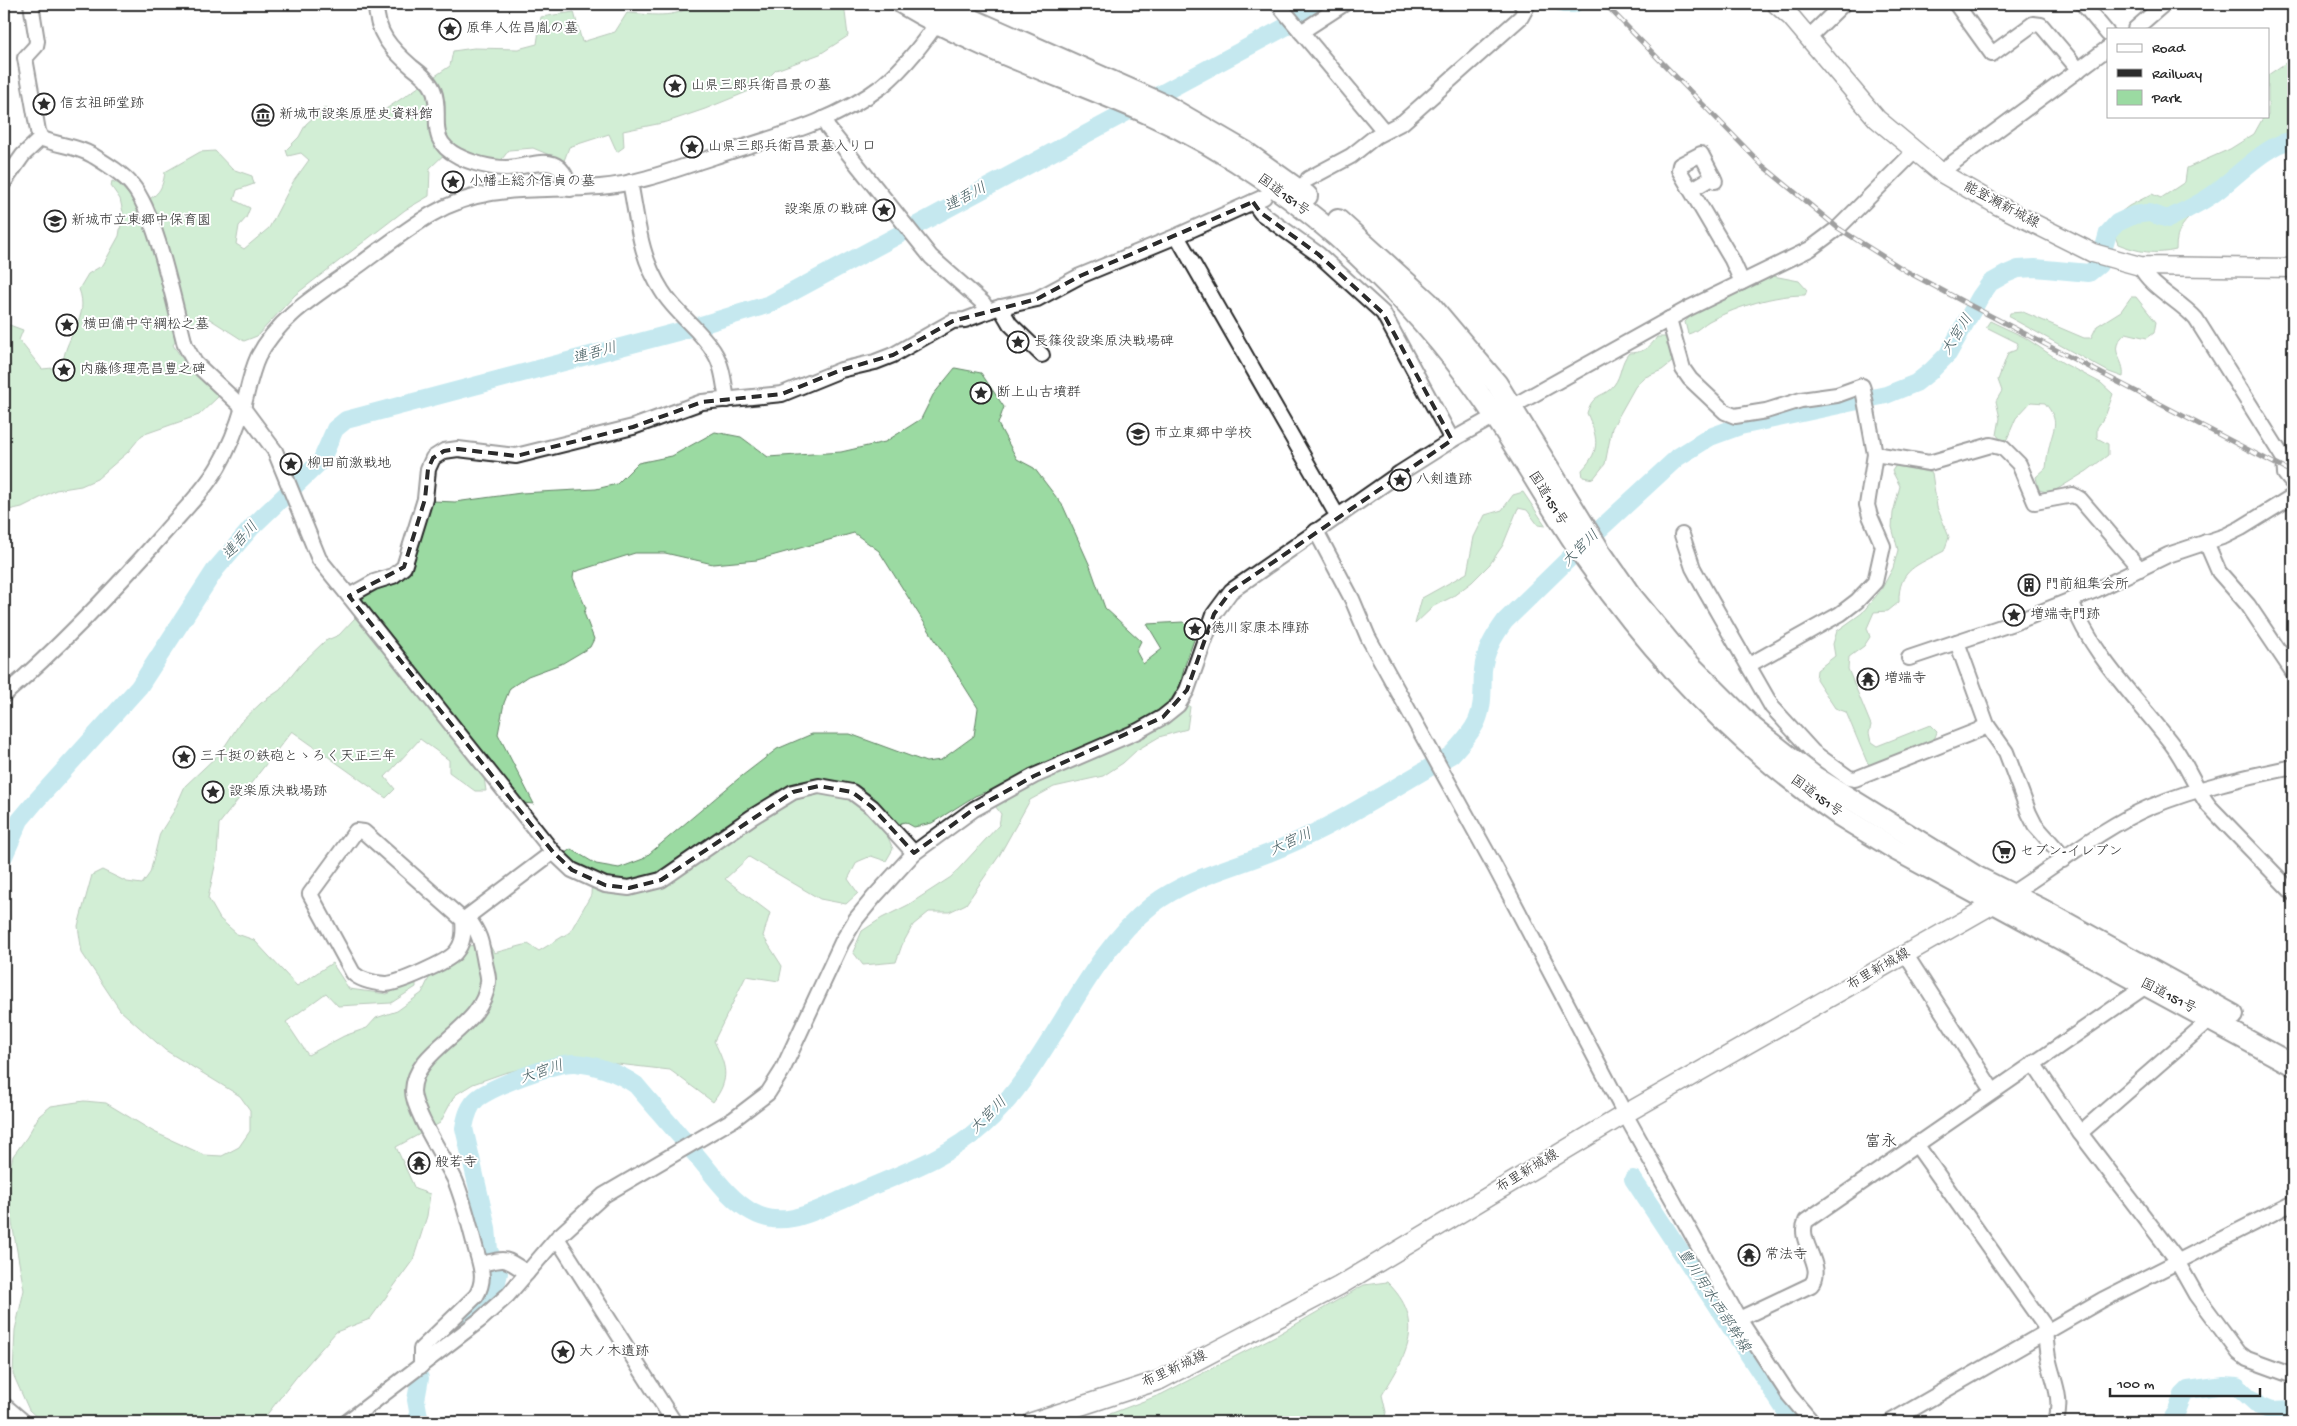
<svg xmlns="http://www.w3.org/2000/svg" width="2297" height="1426" viewBox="0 0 2297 1426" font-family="'Gochi Hand','Klee One',sans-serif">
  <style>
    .green { fill: #9bdaa2; stroke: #638266; fill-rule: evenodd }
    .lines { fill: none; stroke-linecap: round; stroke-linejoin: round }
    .river { stroke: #7ecddc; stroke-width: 18 }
    .minor-casing { stroke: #2b2b2b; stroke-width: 18 }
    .major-casing { stroke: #2b2b2b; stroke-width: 21 }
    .highway-casing { stroke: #2b2b2b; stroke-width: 24 }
    .minor { stroke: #fff; stroke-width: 14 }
    .major { stroke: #fff; stroke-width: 18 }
    .highway { stroke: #fff; stroke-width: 20 }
    .rail-casing { stroke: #2b2b2b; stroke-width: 5 }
    .rail { stroke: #fff; stroke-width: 3; stroke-dasharray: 9; stroke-linecap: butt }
    .marked { fill: none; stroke: #2b2b2b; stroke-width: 4; stroke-dasharray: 10 6; stroke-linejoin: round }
    .labels { text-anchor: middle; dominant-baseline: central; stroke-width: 4; stroke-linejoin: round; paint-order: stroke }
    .poi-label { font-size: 14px; fill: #2b2b2b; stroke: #fff; text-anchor: start }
    .street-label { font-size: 14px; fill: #2b2b2b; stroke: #fff }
    .water-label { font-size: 15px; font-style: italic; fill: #445c60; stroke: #fff }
    .quarter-label { font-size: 16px; fill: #2b2b2b; stroke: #fff }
  </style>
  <rect width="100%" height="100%" fill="#fff"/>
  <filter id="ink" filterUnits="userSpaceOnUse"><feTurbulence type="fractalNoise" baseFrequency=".02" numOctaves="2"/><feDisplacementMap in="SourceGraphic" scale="10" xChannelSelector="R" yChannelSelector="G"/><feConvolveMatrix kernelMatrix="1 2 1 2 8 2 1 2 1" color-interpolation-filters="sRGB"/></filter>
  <g filter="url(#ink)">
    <!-- green -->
    <g class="green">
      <path d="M692,4H844L848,36L820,54L776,70L759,87L705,109L667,122L623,131L624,147L617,152L609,134L569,147L564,161L533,148L509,150L499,163L471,156L453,146L430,168L429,196L405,210L295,295L257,336L244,341L205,316L186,326L173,345L190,370L219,396L199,415L142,435L128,452L97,479L81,486L56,490L22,507L4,511V323L23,330L19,340L42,369L53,368L63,362C67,333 90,318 79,289L88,274L103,265L119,236L123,212L120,199L111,186L112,181L119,184L137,204C156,197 162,193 165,172L200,152L215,151L232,169L252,176L254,184L237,190L234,200L250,208L246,218L239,226L236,244L244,249L269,228L293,182L309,160L301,153L288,156L286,150L299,137L306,124L324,108L355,118L380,113L450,66L453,51L474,48L518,49L537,44L541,17L574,12L582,42L615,32L627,13C647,14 678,20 692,4Z"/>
      <path d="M2293,58V136C2279,138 2253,152 2244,165C2241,170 2242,178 2238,183C2217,208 2175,209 2176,250C2155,255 2138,252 2118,244L2109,221L2129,206L2152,194L2161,198L2185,182L2187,168L2230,149L2254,134L2264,116H2268V75Z"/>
      <path d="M1773,276L1799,281L1807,290L1805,295C1773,295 1740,306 1711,320C1703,324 1697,332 1688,334L1685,322L1692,314Z"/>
      <path d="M2131,297H2136L2156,322L2154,333L2147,338L2126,333C2105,351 2126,358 2123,377L2109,372L2009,317L2010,313L2023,312L2084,338H2091L2097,326L2121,311Z"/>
      <path d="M1990,321L2024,337L2063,363L2101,383L2113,394L2106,414L2097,428V438L2108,444V455L2087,471L2051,493L2039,490L2036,477L2046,468C2047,461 2047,455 2049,448C2053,427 2061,423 2045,403L2031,402L2016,418L2007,439L2003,443L1997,435L2000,418L1996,401L2002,391L1998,380L2008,353L2016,350L2018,343L1986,327Z"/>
      <path d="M1657,337H1667L1672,362L1662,370L1643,378L1635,387L1612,428L1605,464L1593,479L1583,477L1582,470C1602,449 1597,437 1587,413C1594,391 1603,399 1614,385C1622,375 1620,363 1629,353C1642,353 1650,348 1657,337Z"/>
      <path d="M955,368L981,373L1004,407L998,424L1017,459L1034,468L1063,506L1090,566L1105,608L1141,641L1136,651L1143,664L1162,649L1147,624L1183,622L1196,634L1184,668L1179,690L1190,707L1187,729L1159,737L1137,750L1123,763L1103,776L1054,787L1030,800L999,856L966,904L949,912H929L913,925L902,945L896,962L863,965L853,952L862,931L882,918L908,905L951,877L999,825L1001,814L985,792L975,796L932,823L914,827L905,822L901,823L887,835L893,849L886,861L871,856L857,862L848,879L858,893L846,904L820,899L749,857L725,879L770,913L763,936L782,966L779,981L746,976L714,1041C726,1066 731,1078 713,1102L670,1070L565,1058L504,1073L473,1084L455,1095L440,1123L396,1147L415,1189L430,1194L427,1216L413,1260L370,1319L336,1332L298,1375L261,1422H42L29,1410L13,1374L15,1330L24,1290L12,1223L8,1177L13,1156L27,1137L39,1116L51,1106L84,1101L106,1103L154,1132L204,1155L222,1156L239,1147L250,1131V1110L240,1096L165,1050L120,1010L82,953L78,926L92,875L102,870L127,882L142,884L150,873L160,833L174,811L185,786L221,752L240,723L261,703L280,690L301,664L325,641L339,635L355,618L365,594L394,578L423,516L433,501L455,502L521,493L596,489L617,484L638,463L672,456L715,432L741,437L768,457L841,452L885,442L921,419L933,395ZM854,533L879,551L978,708L974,736L941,760L926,762L850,734H812L777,749L738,779L643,859L619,868L596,864L571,849L562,855L571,865L592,874L591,895L570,932L539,951L528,944L494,953L488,942L469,946L458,960L429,978L422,993L397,1011L376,1018L367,1028L344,1036L308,1055L286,1022L326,993L338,1006L391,1003L416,987V981L387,994L349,989L332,963L297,986L254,940L237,934L220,919L208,898L217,857L219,824L292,731L386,798L395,789L385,777L420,739L449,760V772L475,791H486L484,777L495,772L522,803L534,804L498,734L504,703L510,688L528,676L563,663L590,647L594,639L584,613L586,608L573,578L574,572L635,553H665L713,564L757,560Z"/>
      <path d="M1896,465L1932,473L1937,507L1949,537L1944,551C1918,565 1898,569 1899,602L1888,611L1874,612L1867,628L1870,637L1864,646L1849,657L1848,669L1871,725L1869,733L1871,742L1877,746L1930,725L1937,732L1934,740L1872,767L1867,762L1846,712L1835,708L1816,679L1817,670L1835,656L1833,644L1837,631L1862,613L1881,590L1893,568L1898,550L1892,527L1893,513L1900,486L1892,471Z"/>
      <path d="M1523,492L1546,526L1538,525L1527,510L1518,508L1503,545L1490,564L1472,582L1452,597L1434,606L1415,624L1422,598L1467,573L1474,537L1485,515L1502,510L1513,495Z"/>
      <path d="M1387,1282C1427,1321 1407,1355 1382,1395L1386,1412L1384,1422H1089L1162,1394L1279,1334L1364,1285Z"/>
    </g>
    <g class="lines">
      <!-- river -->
      <g class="river">
        <path d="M1563,4H1574"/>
        <path d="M4,856L20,820L36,801L139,687L215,570L252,527L321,461L335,429L346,420L681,331L770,304L1328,4"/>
        <path d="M1633,1179L1793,1422"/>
        <path d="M437,1343L481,1310L494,1294L499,1273L489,1250L487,1228L464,1128C466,1117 469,1105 478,1098C494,1086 556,1062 575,1063C598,1065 617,1072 636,1085C656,1109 677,1132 697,1156C714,1176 729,1199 752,1212C783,1230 815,1211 845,1198C891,1177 946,1160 984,1125C1051,1064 1081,961 1152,905C1190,876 1238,867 1281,848C1340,823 1395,787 1451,755C1460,745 1471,734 1477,721C1484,705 1482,687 1483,670C1485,651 1494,636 1505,621L1587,541L1678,457L1710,437L1740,426L1886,395L1916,383L1931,371L1948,354L1980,297L1990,283L2006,274L2018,269L2035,268L2089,273L2099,265L2108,233L2117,223L2134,215L2149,213L2168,219C2185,210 2202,203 2216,192C2233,179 2273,139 2293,141"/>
        <path d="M420,1378L416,1400L420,1422"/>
        <path d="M2170,1422L2177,1411L2183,1395L2188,1390L2224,1385L2237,1386L2259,1406L2271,1411L2293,1410"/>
      </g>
      <!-- minor casing -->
      <g class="minor-casing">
        <g id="minor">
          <path d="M31,4L37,41L36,46L25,58L38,131L41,138C57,146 75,145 92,155C105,163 122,173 132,185C157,215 174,304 185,345L195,363L243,408L275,451L319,559L349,596L553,852L572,870L605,885L629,888L661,880L752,817L793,792L819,786L852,792L872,807L914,853"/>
          <path d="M376,4C376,33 391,49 412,67C420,73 429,80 433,89C444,115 424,139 458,156C471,163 491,168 506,168C535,167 560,148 570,189"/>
          <path d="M1278,4L1384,131"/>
          <path d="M1956,4L1992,54L2033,24L2041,25L2079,70"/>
          <path d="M2083,4L2108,34"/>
          <path d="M2135,29L2164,4"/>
          <path d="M1301,32L1344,4"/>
          <path d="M1809,37L1843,4"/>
          <path d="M823,119L828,128L931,257L983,303L988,311"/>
          <path d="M1943,174L1950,165L2108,48"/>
          <path d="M1713,177L1701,154L1680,165L1679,170L1732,260L1742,282"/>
          <path d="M1308,179L1351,156L1376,136L1403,122L1521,17L1526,8L1521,4"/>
          <path d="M4,182L23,155L41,138"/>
          <path d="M630,182C638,222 639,255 662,291C676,314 700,329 714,352C723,366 724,384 727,400"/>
          <path d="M1691,190L1713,177L1715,181"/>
          <path d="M1253,202L1261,213L1318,254L1383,313L1452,440"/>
          <path d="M1177,236L1338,517"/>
          <path d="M2140,266C2151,288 2179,300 2196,319L2284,459L2285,474L2293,484"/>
          <path d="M1000,307L1010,324L1042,355"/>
          <path d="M1669,319L1683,369L1690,379L1725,412L1735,416L1766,411L1801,400L1837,395L1862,386L1863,389L1875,454L1867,505L1870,516L1883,546L1875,582L1857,601L1840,614L1749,665"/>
          <path d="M1875,454L1929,463L1991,445L2003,448L2019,464L2035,502L2073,495L2080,499L2140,569"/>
          <path d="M1316,531L1352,599L1368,637L1495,867L1625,1114L1739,1319L1789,1395L1812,1422"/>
          <path d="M1682,535L1693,568L1705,590L1772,707L1813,752L1849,778L1855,779L1979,730L1987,725"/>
          <path d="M2206,542L2219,572L2248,605L2293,672"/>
          <path d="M349,596L374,582L393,576L404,567L425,499L428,469L433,458L444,451L458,449L516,456L633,427L702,402L782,394L841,370L875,362L893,355L953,321L965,320L997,308L1037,299L1080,276L1177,236L1264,197"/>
          <path d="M2071,600C2092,657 2138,699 2174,747C2187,765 2195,787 2209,806L2293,893"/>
          <path d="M1957,642L1987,725L2006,752L2029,813L2035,825L2060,853L2063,860"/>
          <path d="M1909,658L2016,622L2096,590L2168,555L2225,536L2241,528L2293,496"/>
          <path d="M4,695C62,645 113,591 164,533C182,512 204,491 218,467C229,448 238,425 244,404C248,389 251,372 258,357C279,315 325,290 362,263C385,246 408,228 432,214C486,182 541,192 600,187C638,184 676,169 713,157C770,138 834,123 882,86C906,66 924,42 942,16"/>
          <path d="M2011,894C2055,866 2103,827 2150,807C2196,788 2245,777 2293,767"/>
          <path d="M463,920C464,932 464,943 455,953C447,962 398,984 385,984C374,983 361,981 353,973L310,894L356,831L364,832L463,920L553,852"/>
          <path d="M1906,955L1993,1091"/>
          <path d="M2033,1063L2080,1133L2174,1256L2196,1295L2239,1353L2247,1359L2288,1374H2293"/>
          <path d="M2080,1133L2205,1024L2206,1016"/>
          <path d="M1916,1144L2044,1325C2046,1336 2046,1346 2048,1357C2053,1382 2063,1396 2056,1422"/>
          <path d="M557,1238L674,1422"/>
          <path d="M481,1264C507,1258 504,1257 527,1273"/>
          <path d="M1739,1319L1811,1285C1827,1266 1796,1242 1806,1221L2146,986"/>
          <path d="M421,1366V1349L476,1296C487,1278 480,1265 475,1246C469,1223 464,1202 455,1180C445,1159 413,1111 413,1091C414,1047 484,1030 488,982C489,976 486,969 485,963C481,942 481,936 468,918"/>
          <path d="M4,1405L24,1422"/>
          <path d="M347,1422L480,1320L508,1295L557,1238L604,1195L734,1119L768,1093L782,1071L842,942L856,919L874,897L914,853L974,809L1034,776L1138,731L1163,717L1178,705L1187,690L1214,614L1231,591L1400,473L1452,440L1689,308L1810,249L1838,228L1914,152"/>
          <path d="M1890,1422L2102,1300L2293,1203"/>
        </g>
      </g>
      <!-- major casing -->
      <g class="major-casing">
        <g id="major">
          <path d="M1776,4L1791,17L1877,119L1943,174L1997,205L2093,253L2140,266L2293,268"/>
          <path d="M1032,1422L1160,1380L1339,1286L1625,1114L2004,898"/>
        </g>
      </g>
      <!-- highway casing -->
      <g class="highway-casing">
        <g id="highway">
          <path d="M903,4C980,50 1066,77 1147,113C1229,150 1308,206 1372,269C1417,313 1461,365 1496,418C1529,466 1556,518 1590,565C1658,661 1741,748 1839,815C1858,827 1877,838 1896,850L2293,1065"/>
          <path d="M937,4L1165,105L1244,151L1307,196"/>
          <path d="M1338,220L1428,302L1497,384L1601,553L1629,593L1680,655L1753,728L1815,777L1977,877L2041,909L2233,1015"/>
        </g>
      </g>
      <!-- minor -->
      <use href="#minor" class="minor"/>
      <!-- major -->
      <use href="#major" class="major"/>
      <!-- highway -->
      <use href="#highway" class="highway"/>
      <!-- rail casing -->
      <g class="rail-casing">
        <path id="rail" d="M1605,4L1763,166L1838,228L1906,271L1962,301L2293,473"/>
      </g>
      <!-- rail -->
      <use href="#rail" class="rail"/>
    </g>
  </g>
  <!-- marked area -->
  <path d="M0 0H2297V1426H0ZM1253,202L1261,213L1318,254L1383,313L1452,440L1231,591L1214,614L1187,690L1163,717L1034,776L974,809L914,853L872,807L852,792L819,786L793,792L661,880L629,888L605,885L572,870L553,852L349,596L404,567L425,499L428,469L433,458L444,451L458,449L516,456L633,427L702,402L782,394L841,370L893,355L953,321L1037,299L1080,276Z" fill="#fff" fill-opacity=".55" fill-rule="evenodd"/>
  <path class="marked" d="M1253,202L1261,213L1318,254L1383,313L1452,440L1231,591L1214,614L1187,690L1163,717L1034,776L974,809L914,853L872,807L852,792L819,786L793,792L661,880L629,888L605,885L572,870L553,852L349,596L404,567L425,499L428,469L433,458L444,451L458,449L516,456L633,427L702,402L782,394L841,370L893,355L953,321L1037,299L1080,276Z"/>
  <!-- icons -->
  <defs>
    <g id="sight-ring" transform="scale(1.125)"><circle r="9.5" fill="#fff" stroke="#2b2b2b" stroke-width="1.5"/><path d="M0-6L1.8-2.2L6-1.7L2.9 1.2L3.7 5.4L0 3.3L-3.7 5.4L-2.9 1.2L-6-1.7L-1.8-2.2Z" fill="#2b2b2b"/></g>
    <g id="museum-ring" transform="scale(1.125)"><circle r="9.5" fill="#fff" stroke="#2b2b2b" stroke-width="1.5"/><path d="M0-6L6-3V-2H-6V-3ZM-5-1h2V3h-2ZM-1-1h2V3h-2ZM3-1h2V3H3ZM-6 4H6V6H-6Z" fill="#2b2b2b"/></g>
    <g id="school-ring" transform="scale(1.125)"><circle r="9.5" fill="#fff" stroke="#2b2b2b" stroke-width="1.5"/><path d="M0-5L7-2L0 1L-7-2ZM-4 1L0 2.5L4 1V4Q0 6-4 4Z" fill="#2b2b2b"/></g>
    <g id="building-ring" transform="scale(1.125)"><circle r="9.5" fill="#fff" stroke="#2b2b2b" stroke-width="1.5"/><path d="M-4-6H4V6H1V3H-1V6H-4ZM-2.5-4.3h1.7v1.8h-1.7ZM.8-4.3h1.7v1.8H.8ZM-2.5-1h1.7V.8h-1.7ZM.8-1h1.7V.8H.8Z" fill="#2b2b2b"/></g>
    <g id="temple-ring" transform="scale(1.125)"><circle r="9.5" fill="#fff" stroke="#2b2b2b" stroke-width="1.5"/><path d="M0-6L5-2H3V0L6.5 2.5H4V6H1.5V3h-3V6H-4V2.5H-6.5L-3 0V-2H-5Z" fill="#2b2b2b"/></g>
    <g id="supermarket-ring" transform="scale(1.125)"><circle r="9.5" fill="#fff" stroke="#2b2b2b" stroke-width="1.5"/><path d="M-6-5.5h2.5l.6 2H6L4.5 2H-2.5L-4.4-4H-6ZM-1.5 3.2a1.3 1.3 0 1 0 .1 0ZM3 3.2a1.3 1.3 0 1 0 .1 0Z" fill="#2b2b2b"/></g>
  </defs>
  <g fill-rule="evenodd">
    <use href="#sight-ring" x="450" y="29"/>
    <use href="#sight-ring" x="675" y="86"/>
    <use href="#sight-ring" x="44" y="104"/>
    <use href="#museum-ring" x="263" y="115"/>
    <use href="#sight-ring" x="692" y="147"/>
    <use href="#sight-ring" x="453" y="182"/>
    <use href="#sight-ring" x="884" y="210"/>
    <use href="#school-ring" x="55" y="221"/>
    <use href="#sight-ring" x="67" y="325"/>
    <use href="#sight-ring" x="1018" y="342"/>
    <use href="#sight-ring" x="64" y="370"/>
    <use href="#sight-ring" x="981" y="393"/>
    <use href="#school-ring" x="1138" y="434"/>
    <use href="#sight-ring" x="291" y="464"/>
    <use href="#sight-ring" x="1400" y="480"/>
    <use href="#building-ring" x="2029" y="585"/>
    <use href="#sight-ring" x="2014" y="615"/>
    <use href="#sight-ring" x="1195" y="629"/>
    <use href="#temple-ring" x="1868" y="679"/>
    <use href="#sight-ring" x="184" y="757"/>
    <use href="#sight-ring" x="213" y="792"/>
    <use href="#supermarket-ring" x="2004" y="852"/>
    <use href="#temple-ring" x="419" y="1163"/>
    <use href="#temple-ring" x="1749" y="1255"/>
    <use href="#sight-ring" x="563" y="1352"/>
  </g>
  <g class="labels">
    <!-- poi labels -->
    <g class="poi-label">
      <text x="466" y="29">原隼人佐昌胤の墓</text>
      <text x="691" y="86">山県三郎兵衛昌景の墓</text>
      <text x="60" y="104">信玄祖師堂跡</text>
      <text x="279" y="115">新城市設楽原歴史資料館</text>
      <text x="708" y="147">山県三郎兵衛昌景墓入り口</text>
      <text x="469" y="182">小幡上総介信貞の墓</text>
      <text x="868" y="210" text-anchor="end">設楽原の戦碑</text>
      <text x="71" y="221">新城市立東郷中保育園</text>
      <text x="83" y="325">横田備中守綱松之墓</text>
      <text x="1034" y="342">長篠役設楽原決戦場碑</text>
      <text x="80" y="370">内藤修理亮昌豊之碑</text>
      <text x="997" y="393">断上山古墳群</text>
      <text x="1154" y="434">市立東郷中学校</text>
      <text x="307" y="464">柳田前激戦地</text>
      <text x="1416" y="480">八剣遺跡</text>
      <text x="2045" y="585">門前組集会所</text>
      <text x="2030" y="615">増端寺門跡</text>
      <text x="1211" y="629">徳川家康本陣跡</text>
      <text x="1884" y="679">増端寺</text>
      <text x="200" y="757">三千挺の鉄砲とゝろく天正三年</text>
      <text x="229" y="792">設楽原決戦場跡</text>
      <text x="2020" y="852">セブン-イレブン</text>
      <text x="435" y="1163">般若寺</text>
      <text x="1765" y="1255">常法寺</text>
      <text x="579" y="1352">大ノ木遺跡</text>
    </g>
    <!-- street labels -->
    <g class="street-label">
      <text transform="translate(1283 196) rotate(36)">国道151号</text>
      <text transform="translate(2001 206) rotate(28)">能登瀬新城線</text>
      <text transform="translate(1547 499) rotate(58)">国道151号</text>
      <text transform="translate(1816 797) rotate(36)">国道151号</text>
      <text transform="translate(1879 970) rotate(-30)">布里新城線</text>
      <text transform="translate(2168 997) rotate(27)">国道151号</text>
      <text transform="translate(1528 1172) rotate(-31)">布里新城線</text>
      <text transform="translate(1175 1370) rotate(-25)">布里新城線</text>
    </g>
    <!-- water labels -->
    <g class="water-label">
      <text transform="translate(966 198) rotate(-28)">連吾川</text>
      <text transform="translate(1958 335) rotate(-57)">大宮川</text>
      <text transform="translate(595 354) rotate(-15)">連吾川</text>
      <text transform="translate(241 541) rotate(-48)">連吾川</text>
      <text transform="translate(1581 549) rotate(-44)">大宮川</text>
      <text transform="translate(1291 843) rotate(-24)">大宮川</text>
      <text transform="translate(542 1073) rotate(-18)">大宮川</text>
      <text transform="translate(989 1116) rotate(-45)">大宮川</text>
      <text transform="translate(1713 1301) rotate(57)">豊川用水西部幹線</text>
    </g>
    <!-- quarter labels -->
    <g class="quarter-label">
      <text x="1881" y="1143">富永</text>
    </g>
  </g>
  <!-- margin -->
  <rect width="2297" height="1426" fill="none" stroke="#fff" stroke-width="20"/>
  <rect x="10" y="10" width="2277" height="1406" fill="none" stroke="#2b2b2b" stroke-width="2" filter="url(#ink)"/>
  <!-- legend -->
  <rect x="2107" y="28" width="162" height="90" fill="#ffffff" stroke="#aaaaaa"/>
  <rect x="2117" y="44" width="25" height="8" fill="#ffffff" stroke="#aaaaaa"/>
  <text x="2152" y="52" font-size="15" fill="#2b2b2b">Road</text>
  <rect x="2117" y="69" width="25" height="8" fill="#2b2b2b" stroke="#aaaaaa"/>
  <text x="2152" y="78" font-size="15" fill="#2b2b2b">Railway</text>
  <rect x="2117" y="90" width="25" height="15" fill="#9bdaa2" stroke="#aaaaaa"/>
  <text x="2152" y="102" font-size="15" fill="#2b2b2b">Park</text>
  <!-- scale -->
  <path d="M2110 1388v8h150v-8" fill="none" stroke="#2b2b2b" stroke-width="2.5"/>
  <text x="2117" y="1388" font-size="15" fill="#2b2b2b" stroke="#ffffff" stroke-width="4" paint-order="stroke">100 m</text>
</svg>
